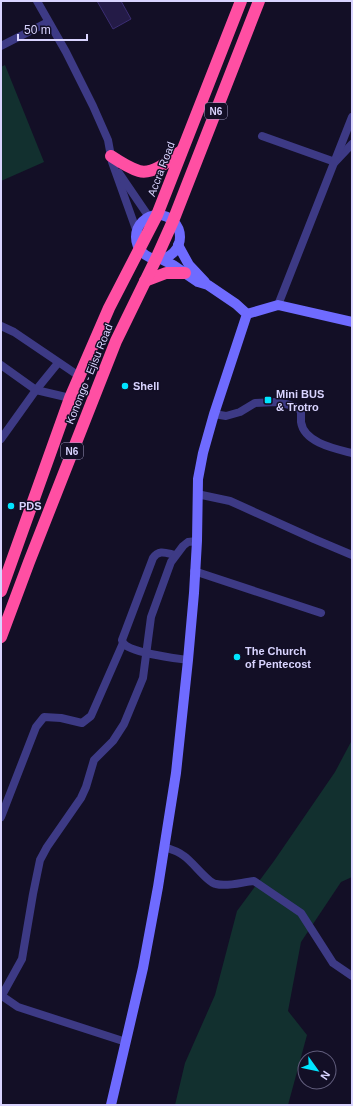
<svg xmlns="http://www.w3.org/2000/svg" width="353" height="1106" viewBox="0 0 353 1106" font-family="Arial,sans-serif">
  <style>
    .green { fill: #12302f }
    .building { fill: #241b47; stroke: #3b2d73 }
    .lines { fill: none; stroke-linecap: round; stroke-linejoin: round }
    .street { stroke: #3d3a85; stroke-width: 8 }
    .secondary { stroke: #6f6bff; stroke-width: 10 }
    .highway { stroke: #ff4fa3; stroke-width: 12 }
    .poi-dot { fill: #00e5ff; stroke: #130f26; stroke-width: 1.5 }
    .labels { text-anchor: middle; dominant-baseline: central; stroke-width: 3; stroke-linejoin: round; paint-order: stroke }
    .shield { fill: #130f26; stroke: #9e99be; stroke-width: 1 }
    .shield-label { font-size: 10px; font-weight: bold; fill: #d9d4ff }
    .street-label { font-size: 11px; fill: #d9d4ff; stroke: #130f26 }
    .poi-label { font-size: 11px; font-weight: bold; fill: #d9d4ff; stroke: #130f26; text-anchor: start }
  </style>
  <rect width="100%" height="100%" fill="#130f26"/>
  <!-- green -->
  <g class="green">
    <path d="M5,65L44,162L1,181V67Z"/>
    <path d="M352,740V877L341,882L301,942L288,1011L307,1035L288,1105H175L185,1063L215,995L237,911L274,861L335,772Z"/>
  </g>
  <!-- building -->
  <path class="building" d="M97,1H121L131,19L113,29Z"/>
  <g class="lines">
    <!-- street -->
    <g class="street">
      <path d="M37,1L66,52L93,106L108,140L112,162L137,232"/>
      <path d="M1,46L48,22"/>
      <path d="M262,136L335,162L352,144"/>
      <path d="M119,173L149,217"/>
      <path d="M278,305L352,117"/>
      <path d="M1,326L14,332L79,376"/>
      <path d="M1,365L36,390L70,398"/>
      <path d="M214,414L226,416L240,412L255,403L276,402L290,405L301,410C301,414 301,418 301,422C304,443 336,449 352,453"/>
      <path d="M1,439L36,390L58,363"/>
      <path d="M197,494L230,501L314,539L352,555"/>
      <path d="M194,571L321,613"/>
      <path d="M123,643C131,653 174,658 188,660"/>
      <path d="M1,817L36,727L44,717L61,718L82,723L91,716L123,643L122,640L153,558C159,549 166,553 175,555"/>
      <path d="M164,847C171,849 179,852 184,856C193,862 208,883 216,884C228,887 242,882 254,881L301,913L333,963L352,976"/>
      <path d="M2,996L18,1007L126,1042"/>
      <path d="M1,997L22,959L33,894L40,860L47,847L81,798L86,787L94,760L113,741L124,724L143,678L151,617L171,562L183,546L188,542L197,541"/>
    </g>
    <!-- secondary -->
    <g class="secondary">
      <circle cx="158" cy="237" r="22"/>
      <path d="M178,245L189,265L205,282"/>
      <path d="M247,314L278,305L352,322"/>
      <path d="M111,1105L143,968L158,887L176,773L188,660L194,593L197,541L198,479L203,453L214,414L247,314L236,304L208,285L198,282L173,265L161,259"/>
    </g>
    <!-- highway -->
    <g class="highway">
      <path d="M111,156C120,162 129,168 139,171C153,175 170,160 180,152"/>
      <path d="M145,281L166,273H185"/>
      <path d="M1,591L70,398L109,308L157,215L241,1"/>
      <path d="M1,637L29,562L116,341L156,259L173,221L259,1"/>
    </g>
  </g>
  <!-- markers -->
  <g class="poi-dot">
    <circle cx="125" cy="386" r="4"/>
    <rect x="264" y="396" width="8" height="8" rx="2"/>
    <circle cx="11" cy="506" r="4"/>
    <circle cx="237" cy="657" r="4"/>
  </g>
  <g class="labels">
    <!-- shield labels -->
    <g class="shield">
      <rect x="205" y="103" width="22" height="16" rx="3"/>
      <rect x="61" y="443" width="22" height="16" rx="3"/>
    </g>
    <g class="shield-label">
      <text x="216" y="111">N6</text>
      <text x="72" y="451">N6</text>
    </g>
    <!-- street labels -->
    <g class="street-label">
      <text transform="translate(161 169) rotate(-69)">Accra Road</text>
      <text transform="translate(89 374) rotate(-68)">Konongo - Ejisu Road</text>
    </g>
    <!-- poi labels -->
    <g class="poi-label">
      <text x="133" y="386">Shell</text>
      <text x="276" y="394">Mini BUS<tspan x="276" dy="13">&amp; Trotro</tspan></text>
      <text x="19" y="506">PDS</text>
      <text x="245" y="651">The Church<tspan x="245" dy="13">of Pentecost</tspan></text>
    </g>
  </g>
  <!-- border -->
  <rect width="353" height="1106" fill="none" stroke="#d9d4ff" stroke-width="4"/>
  <!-- north arrow -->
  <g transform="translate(317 1070) rotate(123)"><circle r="19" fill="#130f26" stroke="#625e7d"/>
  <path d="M0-3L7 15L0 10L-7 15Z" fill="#00e5ff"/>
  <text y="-6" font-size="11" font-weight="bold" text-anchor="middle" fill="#d9d4ff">N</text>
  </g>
  <!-- scale -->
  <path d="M18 34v6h69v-6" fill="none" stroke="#d9d4ff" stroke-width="2"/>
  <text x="24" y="34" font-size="12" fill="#d9d4ff" stroke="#130f26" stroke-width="3" paint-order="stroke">50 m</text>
</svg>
